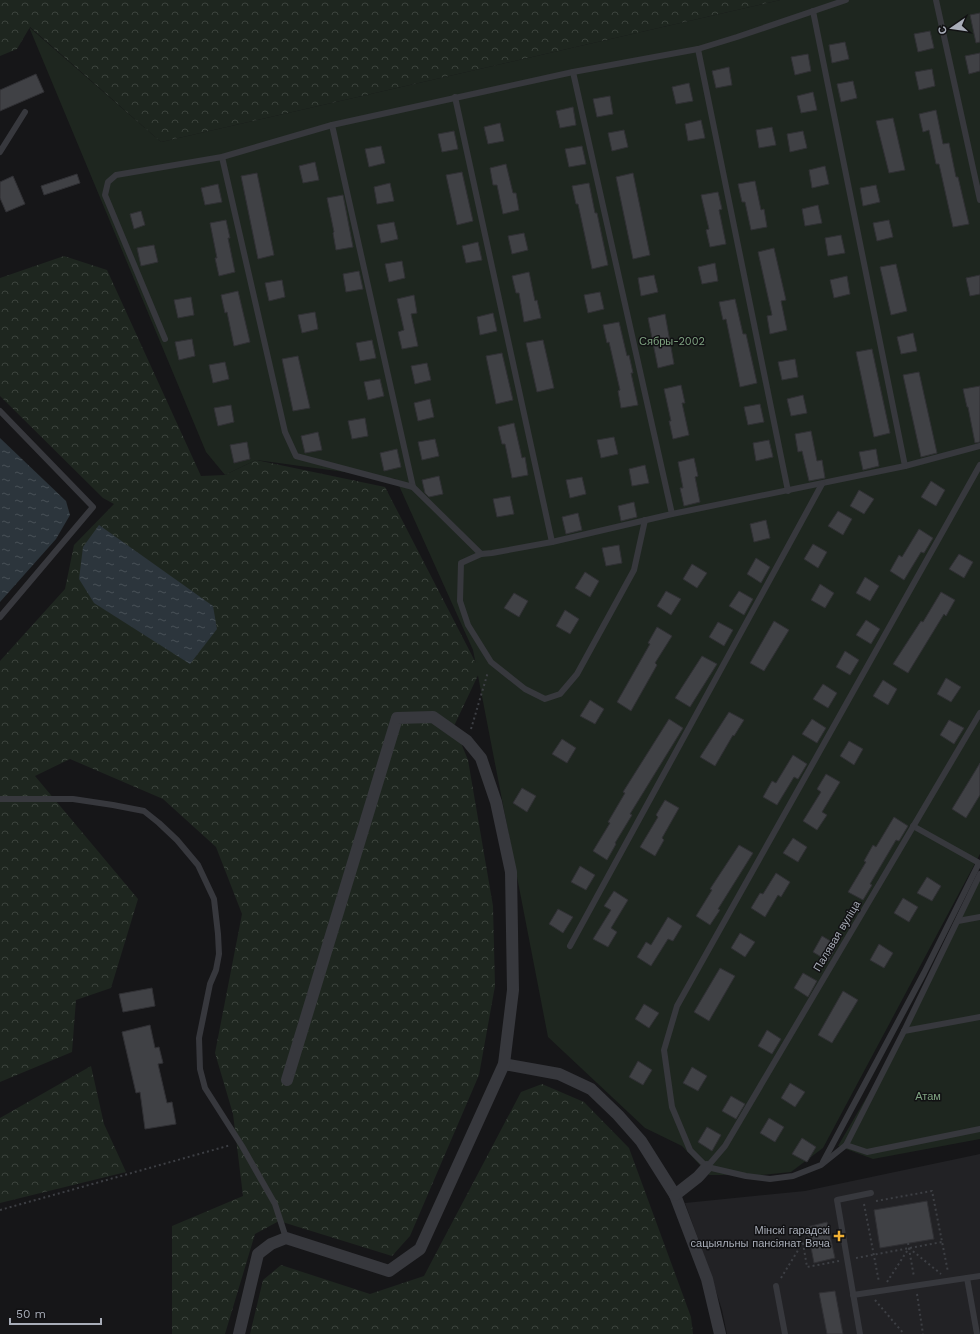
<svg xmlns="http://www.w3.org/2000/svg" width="980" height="1334" viewBox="0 0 980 1334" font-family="'Work Sans',sans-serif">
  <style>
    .built { fill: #222225 }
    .green { fill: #1e261f }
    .forest { fill: url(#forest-crowns) }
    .water { fill: url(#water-ripples) }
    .building { fill: #404145; stroke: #303034 }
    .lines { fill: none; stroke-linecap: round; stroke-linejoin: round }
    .path { stroke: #3d3f44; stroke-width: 2; stroke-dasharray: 2 3; stroke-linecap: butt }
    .service { stroke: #37383d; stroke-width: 6 }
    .minor { stroke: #37383d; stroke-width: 12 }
    .poi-dot { fill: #f2b134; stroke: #111113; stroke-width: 1.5 }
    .labels { text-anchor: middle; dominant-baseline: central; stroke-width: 3; stroke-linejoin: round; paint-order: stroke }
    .park-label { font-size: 11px; fill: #7fa381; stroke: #111113 }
    .street-label { font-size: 11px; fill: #a8adb8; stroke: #111113 }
    .poi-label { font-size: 11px; fill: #a8adb8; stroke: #111113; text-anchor: end }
  </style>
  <defs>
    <pattern id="forest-crowns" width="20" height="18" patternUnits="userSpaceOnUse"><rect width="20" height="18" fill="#1e261f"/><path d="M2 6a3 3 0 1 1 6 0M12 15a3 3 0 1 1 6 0" fill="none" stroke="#3c433d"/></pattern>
    <pattern id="water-ripples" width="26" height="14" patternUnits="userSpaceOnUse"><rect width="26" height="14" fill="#2c353c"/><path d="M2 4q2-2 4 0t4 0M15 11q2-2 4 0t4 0" fill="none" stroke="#485056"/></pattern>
  </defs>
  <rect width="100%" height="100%" fill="#161618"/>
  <!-- built -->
  <path class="built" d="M980,1154V1334H727L722,1310L709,1269L685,1203L805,1191Z"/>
  <!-- green -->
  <g class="green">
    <path d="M780,0H980V854L823,1148L791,1172L761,1175H709L682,1146L645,1128L548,1037L473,650L396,479L256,460L225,475L206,452L29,27L161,142Z"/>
    <path d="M980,874V1139L873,1159L838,1146L900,1040Z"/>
  </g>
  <!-- forest -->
  <g class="forest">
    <path d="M0,0H780L161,142L30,27L17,49L0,56Z"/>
    <path d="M64,256L107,270L201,476L225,475L256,460L385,487L480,671L454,726L468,760L493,906L495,986L479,1075L410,1236L392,1256L279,1221L255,1234L225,1334H172V1226L243,1196L233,1114L215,1053L242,914L216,847L163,799L70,759L35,776L138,899L111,988L76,1000L72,1052L0,1082V661L65,589L74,545L114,504L103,498L0,396V278Z"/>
    <path d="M91,1066L104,1124L126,1172L0,1203V1118Z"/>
    <path d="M542,1084L584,1102L629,1148L691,1317L693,1334H250L263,1280L281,1265L370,1294L424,1276L521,1092Z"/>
  </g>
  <!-- water -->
  <g class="water">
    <path d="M0,438L66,501L70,515L56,539L0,602Z"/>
    <path d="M99,525L213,606L217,629L190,664L94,603L79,579L83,547Z"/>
  </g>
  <!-- building -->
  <g class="building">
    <path d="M980,13V42L976,43L970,15Z"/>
    <path d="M930,31L934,48L918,52L914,34Z"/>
    <path d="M845,42L849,59L832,63L829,45Z"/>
    <path d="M980,53V71L969,74L965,56Z"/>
    <path d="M808,54L811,71L795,75L791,57Z"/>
    <path d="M729,67L732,85L716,88L712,71Z"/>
    <path d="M932,69L935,86L919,90L915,72Z"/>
    <path d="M36,74L44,92L0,111V90Z"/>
    <path d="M853,81L857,98L841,102L837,84Z"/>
    <path d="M689,83L693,101L676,104L672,87Z"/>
    <path d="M813,92L817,110L801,113L797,96Z"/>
    <path d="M610,96L613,114L597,117L593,99Z"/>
    <path d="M573,107L576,125L560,128L556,111Z"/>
    <path d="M936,110L943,144L949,143L956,177H958L969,224L953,227L939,164H936L929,130L923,132L919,114Z"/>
    <path d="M893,118L905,170L889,173L876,121Z"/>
    <path d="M701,120L705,138L688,141L685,124Z"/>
    <path d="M500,123L504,141L488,144L484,127Z"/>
    <path d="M772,127L776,145L759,148L756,130Z"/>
    <path d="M624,130L628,147L612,151L608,133Z"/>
    <path d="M454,131L458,149L442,152L438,134Z"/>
    <path d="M803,131L807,148L790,152L787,134Z"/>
    <path d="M381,146L385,163L369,167L365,149Z"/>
    <path d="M582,146L586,164L569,167L565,149Z"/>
    <path d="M315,162L319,180L303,183L299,166Z"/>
    <path d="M506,164L513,193H516L519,210L503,214L497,185H493L490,168Z"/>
    <path d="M825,166L829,184L812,188L809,170Z"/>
    <path d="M462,172L473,221L457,225L446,175Z"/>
    <path d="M257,173L274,255L258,259L241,176Z"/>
    <path d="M633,173L650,255L633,259L616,177Z"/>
    <path d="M77,174L80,183L44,195L41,186Z"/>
    <path d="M13,176L25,204L6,212L0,198V182Z"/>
    <path d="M755,181L761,210L764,209L767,227L751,230L745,202H742L738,184Z"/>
    <path d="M390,183L394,201L377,204L374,187Z"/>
    <path d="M589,183L595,213H597L608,265L592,269L578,204H576L572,186Z"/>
    <path d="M218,184L222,202L205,205L201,188Z"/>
    <path d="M876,185L880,202L863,206L860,188Z"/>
    <path d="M718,192L722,209L719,210L726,244L710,247L706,230L709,229L701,195Z"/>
    <path d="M343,195L353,247L336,250L333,233L334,232L327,198Z"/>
    <path d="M818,205L822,223L805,226L802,209Z"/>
    <path d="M141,211L145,225L134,229L130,214Z"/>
    <path d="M226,220L230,238H228L235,272L219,276L215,258H217L210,223Z"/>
    <path d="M889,220L893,237L877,241L873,223Z"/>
    <path d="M394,222L398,239L381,243L377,225Z"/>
    <path d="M524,233L528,250L512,254L508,236Z"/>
    <path d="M841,235L845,253L828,256L825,238Z"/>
    <path d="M478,242L482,260L466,263L462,246Z"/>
    <path d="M154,245L158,262L141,266L137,248Z"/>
    <path d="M774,248L786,300L781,301L787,330L770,334L767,316L772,315L758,252Z"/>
    <path d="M402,261L405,278L389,282L385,264Z"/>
    <path d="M715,263L718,281L702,284L698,267Z"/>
    <path d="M896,264L907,311L891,315L880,267Z"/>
    <path d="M359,271L363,289L346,292L343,274Z"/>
    <path d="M529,272L535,301L537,300L541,318L524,322L519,293H516L512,276Z"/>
    <path d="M654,275L658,292L641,296L638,278Z"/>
    <path d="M980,275V294L970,296L966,278Z"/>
    <path d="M847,276L850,294L834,298L830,280Z"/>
    <path d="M282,280L285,297L269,301L265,283Z"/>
    <path d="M238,291L250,342L234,346L227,312L225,313L221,295Z"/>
    <path d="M600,292L604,309L588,313L584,295Z"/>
    <path d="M414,295L417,313L411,314L418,346L402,349L398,332L404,330L397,299Z"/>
    <path d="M191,297L194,315L178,318L174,300Z"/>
    <path d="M735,299L743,334H746L757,383L740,387L726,319L723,320L719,302Z"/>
    <path d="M315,312L318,329L302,333L298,315Z"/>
    <path d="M493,313L497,331L480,335L477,317Z"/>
    <path d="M665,314L674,364L658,368L648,318Z"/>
    <path d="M619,322L627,356L629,355L633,373H631L638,405L621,408L618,391L620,390L609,342L607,343L603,325Z"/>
    <path d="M913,333L917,351L901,354L897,337Z"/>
    <path d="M192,339L195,356L179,360L175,342Z"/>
    <path d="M372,340L376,358L360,361L356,343Z"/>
    <path d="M543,340L554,388L537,392L526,343Z"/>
    <path d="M872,349L890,433L874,437L856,352Z"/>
    <path d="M502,353L513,400L496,404L486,356Z"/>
    <path d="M298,356L310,408L293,411L282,359Z"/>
    <path d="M795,359L798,377L782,380L778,362Z"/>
    <path d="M225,362L229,379L213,383L209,365Z"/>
    <path d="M427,363L431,380L415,384L411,366Z"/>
    <path d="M919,372L937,453L921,457L903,375Z"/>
    <path d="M380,379L384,396L368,400L364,382Z"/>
    <path d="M681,385L685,403H682L689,435L673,439L669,421H671L664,389Z"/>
    <path d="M980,386V442L975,443L968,407H967L963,389Z"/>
    <path d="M803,395L807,413L791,416L787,399Z"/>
    <path d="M430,399L434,417L418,421L414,403Z"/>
    <path d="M760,404L764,422L748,425L744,407Z"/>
    <path d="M231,405L234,422L218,426L214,408Z"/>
    <path d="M365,418L368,436L352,439L348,421Z"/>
    <path d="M514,423L522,458L525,457L528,475L512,478L505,444H502L498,427Z"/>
    <path d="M811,431L817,461L822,460L825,478L809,481L802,451L798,452L795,434Z"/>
    <path d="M318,432L322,450L305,453L301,436Z"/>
    <path d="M614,437L618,454L601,458L597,440Z"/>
    <path d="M435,439L439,456L422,460L418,442Z"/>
    <path d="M769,440L773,457L756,461L753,443Z"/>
    <path d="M247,442L250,459L234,463L230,445Z"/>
    <path d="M397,449L401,467L384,471L380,453Z"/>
    <path d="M876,449L879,466L863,470L859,452Z"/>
    <path d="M694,458L698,476L695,477L700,502L684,506L680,488H683L678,462Z"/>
    <path d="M645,465L649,483L632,486L629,469Z"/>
    <path d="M439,476L443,494L429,497L425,493L422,480Z"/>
    <path d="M582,477L586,494L570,498L566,480Z"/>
    <path d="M931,481L945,490L936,506L921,497Z"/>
    <path d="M859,490L874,499L864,514L850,506Z"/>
    <path d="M510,496L514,514L497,517L493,499Z"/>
    <path d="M634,502L637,517L621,521L618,506Z"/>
    <path d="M838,511L852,519L843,535L828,526Z"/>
    <path d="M578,513L582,530L566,534L562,517Z"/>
    <path d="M766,520L770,538L754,542L750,524Z"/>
    <path d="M919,529L933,538L924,553L921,552L904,580L890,571L899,555L902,557Z"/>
    <path d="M813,544L827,552L818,568L804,559Z"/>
    <path d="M619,545L622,563L606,566L602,548Z"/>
    <path d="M959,554L973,562L964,578L949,569Z"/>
    <path d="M756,558L770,567L761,583L747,574Z"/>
    <path d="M692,564L707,573L697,588L683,579Z"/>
    <path d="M585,572L599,581L590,597L575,588Z"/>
    <path d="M865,577L879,586L870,601L856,593Z"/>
    <path d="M820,584L834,593L825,608L811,600Z"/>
    <path d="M666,591L681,599L671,615L657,606Z"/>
    <path d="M739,591L753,599L744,615L729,606Z"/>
    <path d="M941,592L955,600L946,616L944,614L908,673L893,664L921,621L923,622Z"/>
    <path d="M514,593L528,601L519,617L504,608Z"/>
    <path d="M565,610L579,619L570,634L556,626Z"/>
    <path d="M866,620L880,629L871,644L856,635Z"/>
    <path d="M774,621L789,630L764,671L750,663Z"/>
    <path d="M718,622L733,630L724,646L709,637Z"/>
    <path d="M657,627L672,636L655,663L657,665L631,711L617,702L650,644L648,643Z"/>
    <path d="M845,651L859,660L850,675L836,667Z"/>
    <path d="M702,656L717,664L690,707L675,698Z"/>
    <path d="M946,678L961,687L951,702L937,694Z"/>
    <path d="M883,680L897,689L888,705L873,696Z"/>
    <path d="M823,684L837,693L828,708L813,699Z"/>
    <path d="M590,700L604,709L595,724L580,716Z"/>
    <path d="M729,712L744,720L734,736L733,735L715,766L700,757Z"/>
    <path d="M669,719L683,728L630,814L632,815L615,843L616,844L607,860L593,851L610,823L608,822L625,793L623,792Z"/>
    <path d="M812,719L826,728L817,743L802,734Z"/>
    <path d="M949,720L964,728L954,744L940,735Z"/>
    <path d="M562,739L576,748L567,763L552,754Z"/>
    <path d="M849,741L863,749L854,765L840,756Z"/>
    <path d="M793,755L807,764L798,779L794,777L777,805L763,797L772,781L776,783Z"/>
    <path d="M980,763V795L966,818L952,809Z"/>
    <path d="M826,774L840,782L822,812L827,815L817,830L803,821L821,792L817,789Z"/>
    <path d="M522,788L536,796L527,812L513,803Z"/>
    <path d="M665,800L679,808L662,838L664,840L655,856L640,847L658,817L656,815Z"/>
    <path d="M894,817L908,826L899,841L896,840L870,884L872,885L863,900L848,892L866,862L864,861L873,845L876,847Z"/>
    <path d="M793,838L807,847L798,862L783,853Z"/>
    <path d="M739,845L753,853L718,909L720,910L710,925L696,916L712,890L710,889Z"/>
    <path d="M580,866L595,875L586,890L571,882Z"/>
    <path d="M776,873L790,882L781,897L778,895L765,917L751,908L760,893L763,894Z"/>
    <path d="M927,877L941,886L932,901L917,893Z"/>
    <path d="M614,891L628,900L611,928L617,932L608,947L593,939L611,910L604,906Z"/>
    <path d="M903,898L918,907L909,922L894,913Z"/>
    <path d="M558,909L573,917L563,933L549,924Z"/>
    <path d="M668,917L682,926L673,941L668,939L651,966L637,957L646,942L651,945Z"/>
    <path d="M740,933L755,942L745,957L731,948Z"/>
    <path d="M822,936L837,945L828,961L813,952Z"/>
    <path d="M879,944L893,953L884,968L870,960Z"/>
    <path d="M720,968L735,976L709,1021L694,1012Z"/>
    <path d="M803,973L817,981L808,997L794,988Z"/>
    <path d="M152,988L155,1006L123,1012L119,994Z"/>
    <path d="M843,991L858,1000L832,1043L818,1035Z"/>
    <path d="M644,1004L659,1013L649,1028L635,1019Z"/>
    <path d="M150,1025L155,1048L159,1047L163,1063L158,1064L167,1103L172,1102L176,1124L145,1129L140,1092L136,1093L122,1032Z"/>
    <path d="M767,1030L781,1039L772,1054L758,1046Z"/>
    <path d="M638,1061L652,1070L643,1085L629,1077Z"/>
    <path d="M692,1067L707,1076L698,1091L683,1083Z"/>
    <path d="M790,1083L805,1092L795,1107L781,1098Z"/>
    <path d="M731,1096L745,1104L736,1119L722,1111Z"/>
    <path d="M769,1118L784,1127L775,1142L760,1133Z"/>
    <path d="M707,1127L721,1135L712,1151L698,1142Z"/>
    <path d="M802,1138L816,1147L807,1162L792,1154Z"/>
    <path d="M927,1201L934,1239L880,1248L874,1210Z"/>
    <path d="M827,1222L835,1258L814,1263L807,1227Z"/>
    <path d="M835,1291L843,1334H827L819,1293Z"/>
  </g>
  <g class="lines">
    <!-- path -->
    <g class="path">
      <path d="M471,729L488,672"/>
      <path d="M876,1201L932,1191L948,1272"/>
      <path d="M864,1204L879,1282"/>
      <path d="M0,1210L231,1145"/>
      <path d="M803,1243L807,1267L839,1261"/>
      <path d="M908,1243L914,1277"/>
      <path d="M909,1248L941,1274"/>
      <path d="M856,1258L942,1242"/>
      <path d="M781,1278L808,1234"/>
      <path d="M887,1282L909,1248"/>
      <path d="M917,1294L923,1334"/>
      <path d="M875,1300L904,1334"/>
    </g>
    <!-- service -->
    <g class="service">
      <path d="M936,0L980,200"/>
      <path d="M813,11L905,466"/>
      <path d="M698,49L788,491"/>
      <path d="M573,72L672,514"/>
      <path d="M455,97L552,542"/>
      <path d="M332,125L413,487"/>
      <path d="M0,152L25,112"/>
      <path d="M222,157L285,432L296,456L413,487L481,554L492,553L552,542L672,514L905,466L980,446"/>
      <path d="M165,339L105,195L108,182L116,175L222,157L332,125L573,72L698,49L737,37L846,0"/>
      <path d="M0,411L93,507L0,617"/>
      <path d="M980,465L677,1006L664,1050L672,1107L690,1150L707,1167L746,1176L770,1179L793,1176L821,1165L846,1145L867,1152L980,1129"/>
      <path d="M481,554L461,563L460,601L468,625L491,662L525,689L545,699L560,694L577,674L634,570L645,520"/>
      <path d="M0,799H73L113,805L144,811L159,823L177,840L198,865L214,899L218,934L219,954L216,970L210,984L199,1038L200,1069L205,1088L242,1146L275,1204L286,1238"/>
      <path d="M958,921L980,917"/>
      <path d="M570,946L822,484"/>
      <path d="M904,1031L980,1017"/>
      <path d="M846,1145L904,1031L980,874"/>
      <path d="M823,1162L924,973L979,863L913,826"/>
      <path d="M707,1167L725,1146L980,713"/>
      <path d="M967,1278L977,1334"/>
      <path d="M776,1286L785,1334"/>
      <path d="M853,1295L980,1276"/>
      <path d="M860,1334L837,1200L871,1193"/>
    </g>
    <!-- minor -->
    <g class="minor">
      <path d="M504,1064L559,1074L591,1089L618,1115L641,1141L675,1195L707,1279L720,1334"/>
      <path d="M675,1195L698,1177L707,1167"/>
      <path d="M239,1334L258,1254L271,1244L286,1238L389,1271L420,1249L504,1064L513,990L511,872L496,802L481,758L467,741L433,717L397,718L287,1080"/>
    </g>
  </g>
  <!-- markers -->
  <path class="poi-dot" d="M837 1230h4v4h4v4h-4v4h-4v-4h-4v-4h4z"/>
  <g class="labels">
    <!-- park labels -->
    <g class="park-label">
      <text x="672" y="341">Сябры-2002</text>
      <text x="928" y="1096">Атам</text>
    </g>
    <!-- street labels -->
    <g class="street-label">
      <text transform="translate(837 936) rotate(-59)">Палявая вуліца</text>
    </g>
    <!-- poi labels -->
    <g class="poi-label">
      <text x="830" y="1230">Мінскі гарадскі<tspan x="830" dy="13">сацыяльны пансіянат Вяча</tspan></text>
    </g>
  </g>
  <!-- north arrow -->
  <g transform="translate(952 28) rotate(257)" stroke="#111113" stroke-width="3" paint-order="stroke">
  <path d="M0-3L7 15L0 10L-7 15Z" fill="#a8adb8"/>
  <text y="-6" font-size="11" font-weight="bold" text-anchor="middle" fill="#a8adb8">С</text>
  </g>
  <!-- scale -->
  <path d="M10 1318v6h91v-6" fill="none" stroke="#a8adb8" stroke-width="2"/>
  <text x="16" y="1318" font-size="12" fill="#a8adb8" stroke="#111113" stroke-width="3" paint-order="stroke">50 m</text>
</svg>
